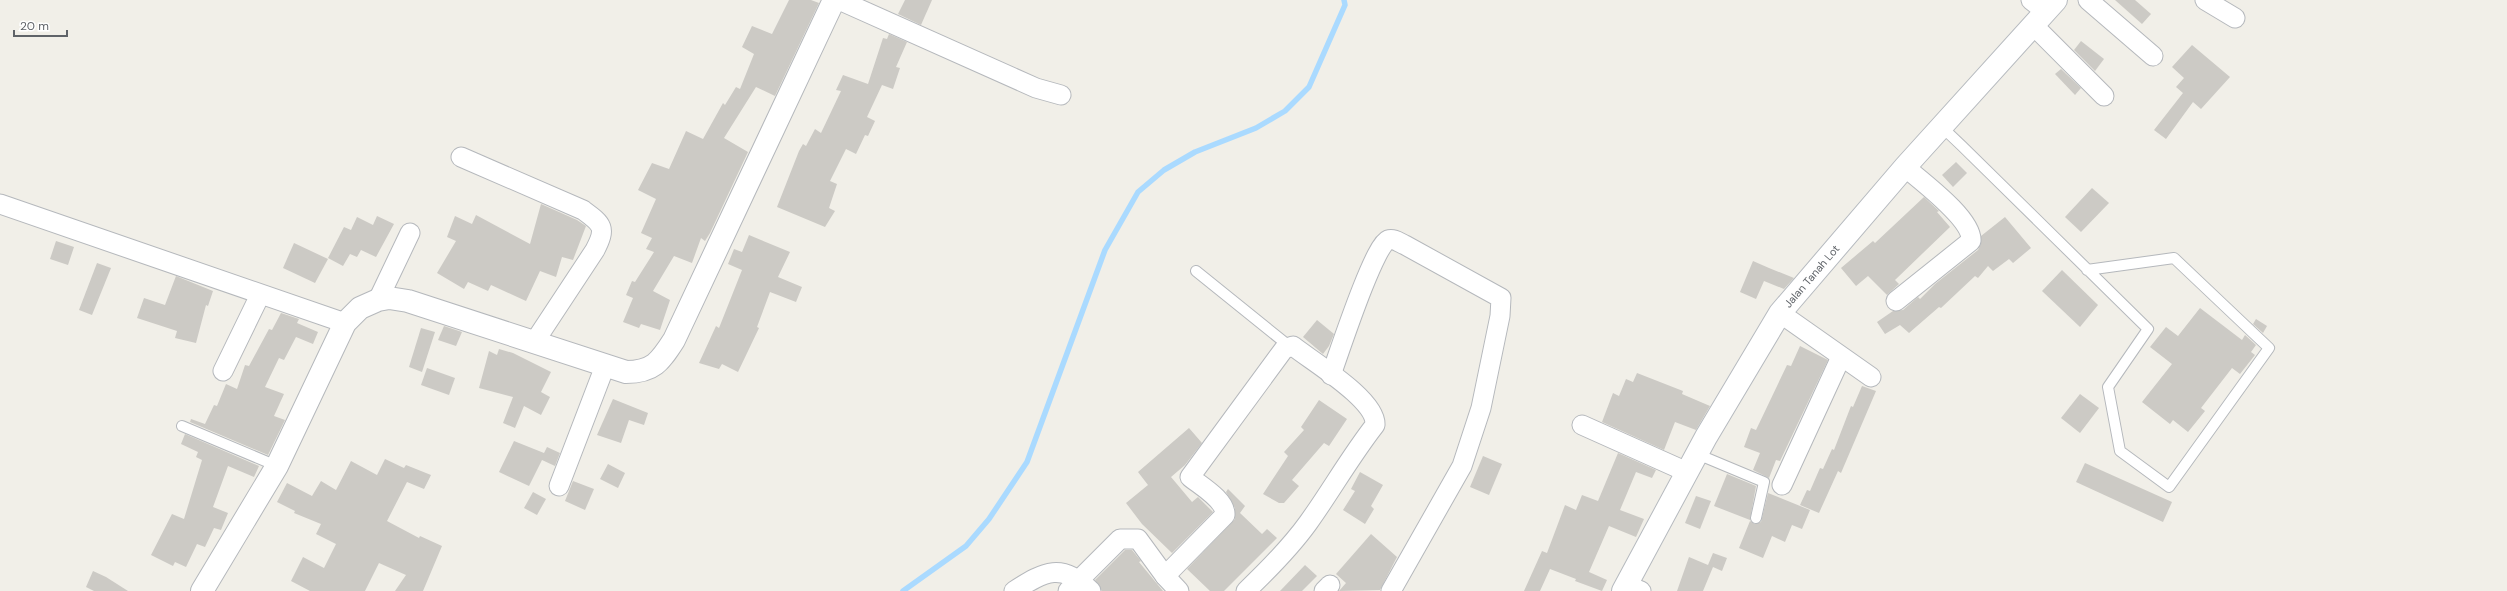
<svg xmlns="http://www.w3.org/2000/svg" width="2507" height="591" viewBox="0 0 2507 591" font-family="'DM Sans',sans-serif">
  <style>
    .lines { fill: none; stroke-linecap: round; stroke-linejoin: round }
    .stream { stroke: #aadaff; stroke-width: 5.5 }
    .building { fill: #cccac5 }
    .service-casing { stroke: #b5b8bc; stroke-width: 12 }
    .minor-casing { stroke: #b5b8bc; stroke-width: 21 }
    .tertiary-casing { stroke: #b5b8bc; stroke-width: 24 }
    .secondary-casing { stroke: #b6babf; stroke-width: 24 }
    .service { stroke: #fff; stroke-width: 10 }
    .minor { stroke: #fff; stroke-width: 19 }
    .tertiary { stroke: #fff; stroke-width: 22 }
    .secondary { stroke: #fff; stroke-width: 22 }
    .labels { text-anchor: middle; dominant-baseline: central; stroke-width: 3; stroke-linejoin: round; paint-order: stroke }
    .street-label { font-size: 11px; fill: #5f6368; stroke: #fff }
  </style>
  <rect width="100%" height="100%" fill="#f1efe8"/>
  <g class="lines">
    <!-- stream -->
    <path class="stream" d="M903,591L966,546L989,519L1027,462L1105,250L1138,192L1164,170L1195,152L1256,128L1285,111L1309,87L1345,5L1344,0"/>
  </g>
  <!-- building -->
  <g class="building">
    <path d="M789,0H811L819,3L775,96L756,87L724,138L748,152L710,233L705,241L701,238L692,263L674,256L653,291L670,300L660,330L641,324L639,328L623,322L633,298L626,295L632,281L635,282L654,252L646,249L652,238L641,233L656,199L638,190L652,163L669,169L686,131L703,139L723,103L725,105L736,87L740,89L754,54L742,47L752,26L772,34Z"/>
    <path d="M905,0H932L921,25L898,14Z"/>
    <path d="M2115,0H2135L2151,14L2142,24Z"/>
    <path d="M889,34L907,42L896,67L900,68L893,89L882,85L867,117L875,121L868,136L865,135L856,154L846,149L830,181L837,184L829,208L835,211L825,227L777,207L799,151L803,144L806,146L815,129L821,133L841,91L836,90L843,75L868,84L883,38L887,39Z"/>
    <path d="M2081,41L2104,59L2095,71L2074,50Z"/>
    <path d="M2192,45L2230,77L2201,109L2193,102L2166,139L2154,130L2183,93L2176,87L2184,78L2172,67Z"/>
    <path d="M2061,69L2081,88L2075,95L2055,74Z"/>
    <path d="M1956,162L1967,173L1953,187L1942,175Z"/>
    <path d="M2092,188L2109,203L2081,232L2065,217Z"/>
    <path d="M1924,197L1939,211L1937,212L1950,227L1895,280L1899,284L1887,295L1868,276L1856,286L1841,268L1873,241L1875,243Z"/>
    <path d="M541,204L577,220L586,226L573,260L562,257L556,277L540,271L526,301L491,285L488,291L468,282L464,289L437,273L456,241L447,237L455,216L472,224L476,215L530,244Z"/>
    <path d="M377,216L394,224L376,257L361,250L357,257L350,254L343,266L328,258L344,227L351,230L357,217L373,225Z"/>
    <path d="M2005,217L2031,248L2013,263L2009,259L1993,271L1988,266L1978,278L1975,276L1941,308L1939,307L1909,333L1900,325L1885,334L1877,322L1893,311L1903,310L1918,297L1920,299L1935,284L1978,250L1981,244V236Z"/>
    <path d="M749,235L790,252L778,277L802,287L796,302L770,292L757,327L759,328L738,372L722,364L719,369L699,363L716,326L719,328L742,270L728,264L734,249L742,252Z"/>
    <path d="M56,241L74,247L68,265L50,259Z"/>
    <path d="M294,243L328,259L315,283L283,268Z"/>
    <path d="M1753,261L1769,268L1794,278L1784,289L1764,281L1756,299L1740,292Z"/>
    <path d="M97,263L111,268L92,315L79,310Z"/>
    <path d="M2062,270L2098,305L2080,327L2042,291Z"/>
    <path d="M176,276L213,291L208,306L206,305L196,343L175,338L177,331L137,318L144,298L165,305Z"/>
    <path d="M2200,308L2242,340L2245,335L2256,345L2251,352L2255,355L2240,374L2232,368L2201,408L2205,411L2188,432L2173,420L2170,424L2142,402L2172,364L2150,347L2166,327L2178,336Z"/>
    <path d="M281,313L299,319L297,323L318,332L313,344L296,337L284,360L279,358L265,387L284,394L274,416L285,420L268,455L190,422L191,419L205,424L214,405L217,406L226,384L237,389L245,365L249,366L269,329L272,330Z"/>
    <path d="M2256,319L2267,326L2263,333L2253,324Z"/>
    <path d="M1317,320L1334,334L1329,346L1323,354L1303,337Z"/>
    <path d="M444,326L462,332L456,346L438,340Z"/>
    <path d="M421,328L435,332L422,372L409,367Z"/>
    <path d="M1800,346L1828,360L1780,461L1776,460L1769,478L1753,470L1760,453L1744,447L1751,428L1756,430L1787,365L1791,366Z"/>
    <path d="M499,349L513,353L551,372L541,392L550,397L541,415L524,406L515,428L503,423L513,397L479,388L489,351L497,355Z"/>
    <path d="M427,368L455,378L449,395L421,385Z"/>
    <path d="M1637,373L1683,391L1682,394L1710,406L1696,430L1675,422L1664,450L1602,422L1613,393L1619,396L1626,379L1633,382Z"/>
    <path d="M1862,386L1876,391L1841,473L1838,471L1819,513L1800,505L1807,490L1810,491L1820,468L1823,469L1832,449L1834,450L1851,406L1853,407Z"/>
    <path d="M2080,394L2099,408L2080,433L2061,418Z"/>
    <path d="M613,399L648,413L644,425L629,420L621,443L597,435Z"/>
    <path d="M1319,400L1347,419L1329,446L1324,443L1292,480L1299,486L1284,503H1279L1263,494L1288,456L1284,452L1304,430L1301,427Z"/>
    <path d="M1189,428L1202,443L1185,465L1171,477L1192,502L1198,497L1213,512L1172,553L1142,524L1126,503L1148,485L1138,472Z"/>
    <path d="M185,434L259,466L254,477L228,466L213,507L228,513L221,530L214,528L205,547L197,544L186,567L175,562L173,566L151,555L172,514L184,519L202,460L196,457L198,452L181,444Z"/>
    <path d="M514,441L544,453L547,447L560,453L555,466L542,460L529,486L499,472Z"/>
    <path d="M1618,453L1656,470L1652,478L1636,472L1620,510L1644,519L1636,537L1609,526L1589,572L1607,580L1602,591L1575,581L1576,579L1550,569L1540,591H1524L1542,551L1547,553L1565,505L1576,510L1582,495L1598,501Z"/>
    <path d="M1483,456L1502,464L1489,495L1470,487Z"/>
    <path d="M385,459L404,468L406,465L431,475L424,489L407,482L387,521L419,538L420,536L442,546L423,591H395L406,575L379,563L365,591H310L291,581L303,557L324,568L336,544L316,534L321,524L294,513L295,511L277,502L287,483L312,496L321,481L336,490L351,461L377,475Z"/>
    <path d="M2085,463L2172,502L2163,522L2076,482Z"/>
    <path d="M608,464L625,473L618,488L600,479Z"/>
    <path d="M1360,472L1383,485L1371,506L1374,509L1365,524L1343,510L1355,491L1351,489Z"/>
    <path d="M1727,474L1756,486L1750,520L1714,506Z"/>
    <path d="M573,481L594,489L585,510L565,501Z"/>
    <path d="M1228,489L1245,506L1240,513L1262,534L1267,529L1277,538L1224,591H1210L1187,569L1235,519V508L1226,492Z"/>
    <path d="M533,492L546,499L537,515L524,508Z"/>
    <path d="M1768,493L1810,510L1802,529L1792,525L1785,542L1772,536L1763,558L1739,548L1750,521L1755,524L1761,522Z"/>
    <path d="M1696,496L1711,501L1700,529L1685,523Z"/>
    <path d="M1371,534L1397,557L1380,590L1339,591L1346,583L1336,574Z"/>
    <path d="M1125,550H1132L1141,561L1139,562L1163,591H1102L1095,580Z"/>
    <path d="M1713,553L1727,558L1722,571L1713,567L1703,591H1677L1689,557L1708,565Z"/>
    <path d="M1305,565L1317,576L1302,591H1280Z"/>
    <path d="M93,571L106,577L128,591H94L86,587Z"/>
  </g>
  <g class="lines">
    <!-- service casing -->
    <g class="service-casing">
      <g id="service">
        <path d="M1942,127L1962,146L2148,329L2108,387L2120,451L2169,487L2269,348L2174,258L2087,270"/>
        <path d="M1196,271L1289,346"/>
        <path d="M182,426L277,466"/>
        <path d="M1697,454L1764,482L1756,518"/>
      </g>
    </g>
    <!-- minor casing -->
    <g class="minor-casing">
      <g id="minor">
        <path d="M839,0L1036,88L1061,95"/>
        <path d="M2031,0L2046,12"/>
        <path d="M2088,0L2153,56"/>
        <path d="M2205,0L2235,18"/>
        <path d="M2034,26L2104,96"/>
        <path d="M461,157L583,210C602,224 607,227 595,250L535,341"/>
        <path d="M0,204L345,323"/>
        <path d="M378,300L410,233"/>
        <path d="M1896,301L1971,241C1973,219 1921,181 1905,167"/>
        <path d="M1780,313L1871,377"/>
        <path d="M223,371L260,295"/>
        <path d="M1331,375C1338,356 1374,245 1388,240C1394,238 1400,243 1405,245L1501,298L1500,316L1481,408L1462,466L1391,591"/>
        <path d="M1582,425L1687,472"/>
        <path d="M1782,485L1841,357"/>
        <path d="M559,486L605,366"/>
        <path d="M1165,576L1225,515C1226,500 1201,486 1190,477L1284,349L1293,346C1313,362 1377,400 1375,425C1350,457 1331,491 1308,523C1290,548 1268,570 1246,591"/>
        <path d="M1626,585L1641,591"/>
        <path d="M1014,591C1045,571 1062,562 1091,591"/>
        <path d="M1068,591L1120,539H1138L1165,576L1179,591"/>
        <path d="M1324,591L1330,585"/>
      </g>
    </g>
    <!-- tertiary casing -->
    <g class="tertiary-casing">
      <path id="tertiary" d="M202,591L277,466L345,323L360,308L378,300L389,298L408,301L626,372C653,372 660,362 674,340L834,0"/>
    </g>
    <!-- secondary casing -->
    <g class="secondary-casing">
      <g id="secondary">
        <path id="s1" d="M1623,591L1706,437L1780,313L1905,167L2056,0"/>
      </g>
    </g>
    <!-- service -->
    <use href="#service" class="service"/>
    <!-- minor -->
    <use href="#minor" class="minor"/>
    <!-- tertiary -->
    <use href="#tertiary" class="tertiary"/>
    <!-- secondary -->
    <use href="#secondary" class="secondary"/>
  </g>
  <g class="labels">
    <!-- street labels -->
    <g class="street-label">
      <text stroke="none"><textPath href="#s1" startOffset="368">Jalan Tanah Lot</textPath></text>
    </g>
  </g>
  <!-- scale -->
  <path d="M14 30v6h53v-6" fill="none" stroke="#5f6368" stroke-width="2"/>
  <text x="20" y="30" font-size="12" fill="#5f6368" stroke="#ffffff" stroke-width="3" paint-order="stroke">20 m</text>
</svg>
